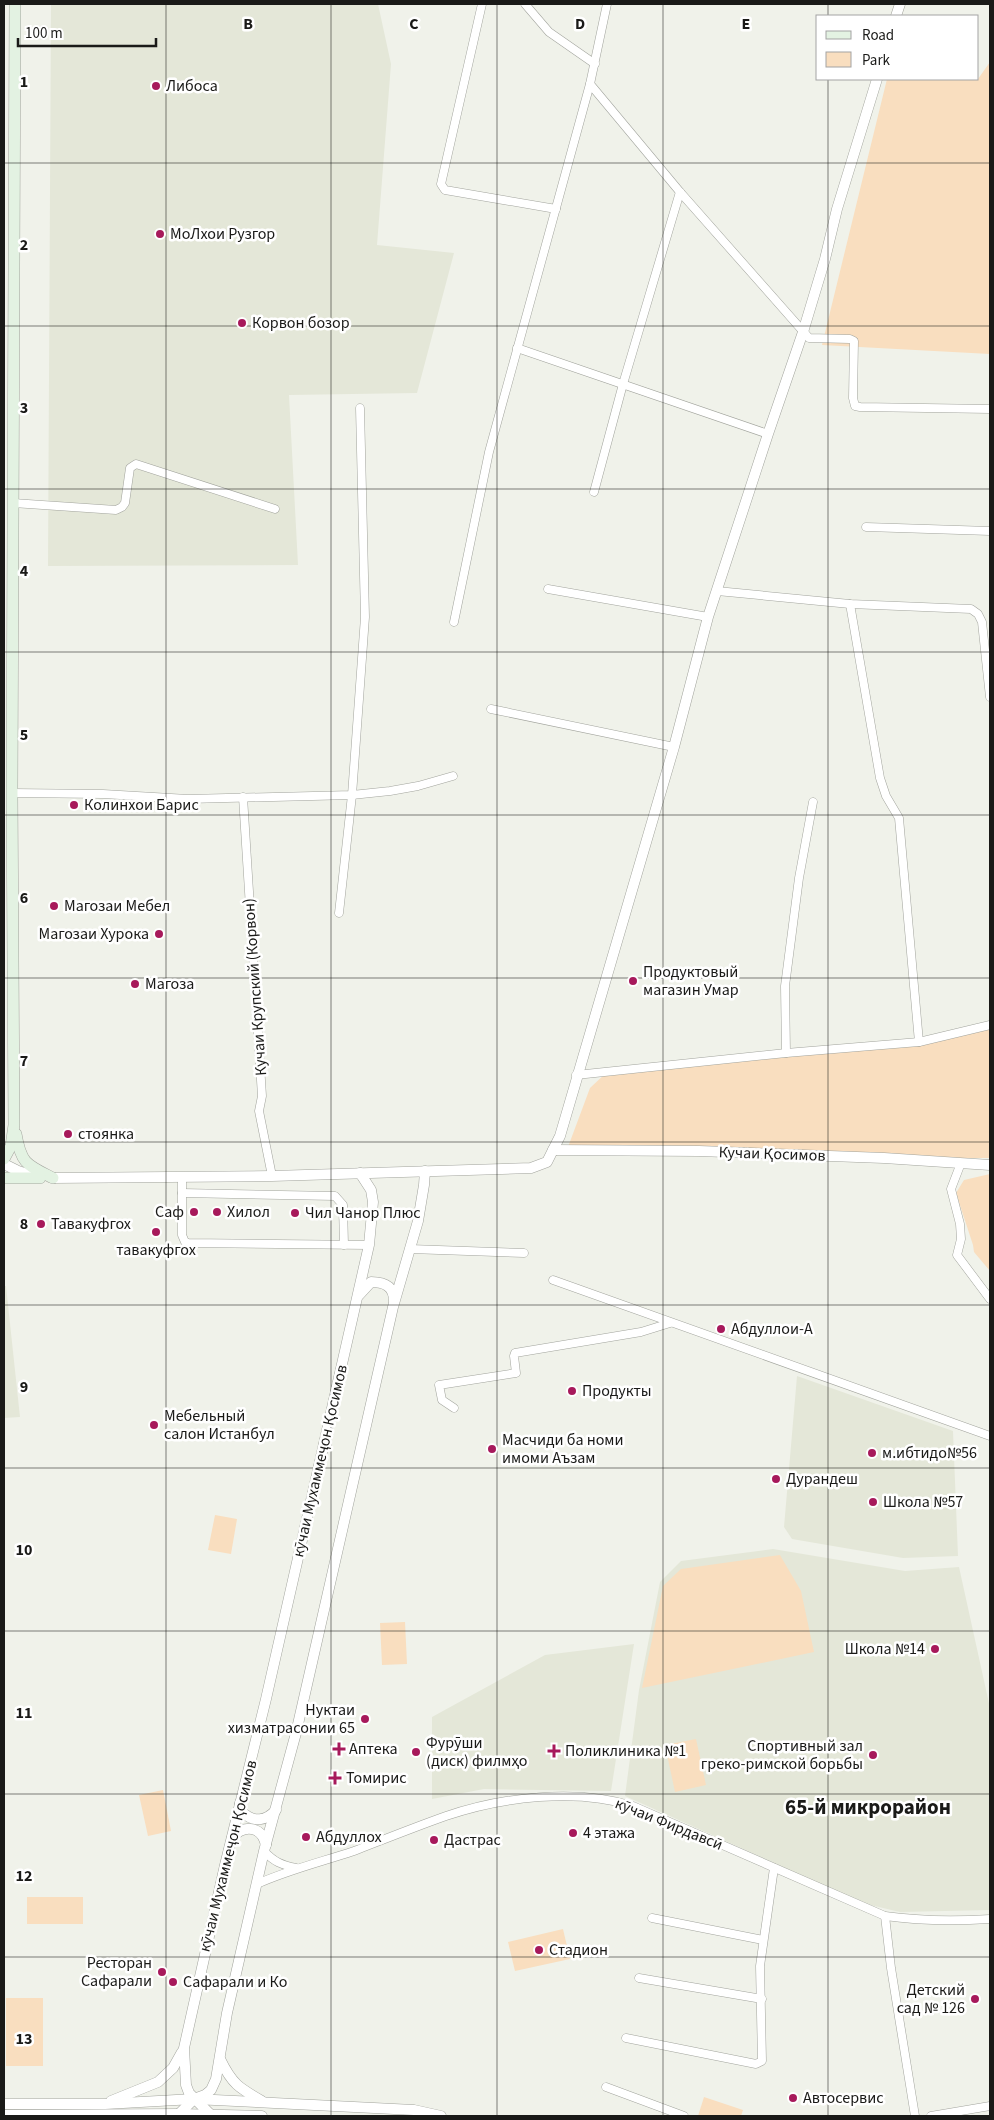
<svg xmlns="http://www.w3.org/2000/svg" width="994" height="2120" viewBox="0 0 994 2120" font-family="'Source Sans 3',sans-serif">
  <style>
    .built { fill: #e4e7d8 }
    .green { fill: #f9debf }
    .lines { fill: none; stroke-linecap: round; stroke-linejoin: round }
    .minor-casing { stroke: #a2a49d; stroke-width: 9 }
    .tertiary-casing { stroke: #a2a49d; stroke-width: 11 }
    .secondary-casing { stroke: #a2a49d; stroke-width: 12 }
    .minor { stroke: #fff; stroke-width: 8 }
    .tertiary { stroke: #fff; stroke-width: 10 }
    .secondary { stroke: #e3f2e2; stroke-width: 11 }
    .grid { fill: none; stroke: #1a1a18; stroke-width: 1; stroke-opacity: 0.55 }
    .poi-dot { fill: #a7195b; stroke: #fff; stroke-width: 2 }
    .labels { text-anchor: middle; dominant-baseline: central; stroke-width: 5; stroke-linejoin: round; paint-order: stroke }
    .poi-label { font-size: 16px; fill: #1a1a18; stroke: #fff; text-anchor: start }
    .street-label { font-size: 16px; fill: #1a1a18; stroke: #fff }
    .district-label { font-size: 21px; font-weight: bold; fill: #1a1a18; stroke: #fff }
    .grid-label { font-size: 16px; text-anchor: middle; font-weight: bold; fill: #1a1a18; stroke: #fff; stroke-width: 5; stroke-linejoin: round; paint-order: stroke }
  </style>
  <rect width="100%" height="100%" fill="#f0f2ea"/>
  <!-- built -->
  <g class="built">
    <path d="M51,4H378L391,64L377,245L454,253L417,393L289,395L298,565L48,566Z"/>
    <path d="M4,1286H6L20,1417L4,1418Z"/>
    <path d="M797,1376L953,1431L958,1556L903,1558L792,1539L784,1527Z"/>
    <path d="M773,1549L905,1571L959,1567L990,1708V1910L900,1912L866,1904L625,1796L639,1690L660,1582L681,1561Z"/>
    <path d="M634,1644L611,1791L484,1789L432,1799V1717L545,1655Z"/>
  </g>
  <!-- green -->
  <g class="green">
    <path d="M990,62V354L822,345L887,79H978Z"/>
    <path d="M990,1022V1158H884L568,1147L590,1088L607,1072L915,1042Z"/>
    <path d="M990,1174V1271L974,1252L973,1245L956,1193L964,1180Z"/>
    <path d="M215,1515L237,1519L231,1554L208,1550Z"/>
    <path d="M780,1555L801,1591L814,1652L642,1688L663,1586L681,1569Z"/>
    <path d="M405,1622L407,1664L382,1665L380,1623Z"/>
    <path d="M696,1739L706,1785L675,1792L665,1745Z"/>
    <path d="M163,1790L171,1831L148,1836L139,1795Z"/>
    <rect x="27" y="1897" width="56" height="27"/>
    <path d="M563,1929L570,1959L515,1971L508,1942Z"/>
    <rect x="6" y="1998" width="37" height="68"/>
    <path d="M704,2097L743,2110L741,2116H698Z"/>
  </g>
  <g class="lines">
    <!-- minor casing -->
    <g class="minor-casing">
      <g id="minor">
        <path d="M482,4L441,184L445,190L556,209"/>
        <path d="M525,4L549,32L595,64"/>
        <path d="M590,84L680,192L809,338L850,339L854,341L853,398L855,406L860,407L990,409"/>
        <path d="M517,348L768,434"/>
        <path d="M594,492L623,384L680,192"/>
        <path d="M13,503L116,510L122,507L125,503L130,468L136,464L275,509"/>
        <path d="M866,527L990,531"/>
        <path d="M548,589L708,617"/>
        <path d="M717,591L850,604L971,609L978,614L982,622L990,697"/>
        <path d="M850,604L880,778L886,796L899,818L919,1042"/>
        <path d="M454,622L489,452L590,84L607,4"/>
        <path d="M491,709L674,747"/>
        <path d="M12,793L103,794L188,799L352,795L390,791L418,786L453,776"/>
        <path d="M243,797L262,1096L259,1111L272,1176"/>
        <path d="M339,913L352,795L365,617L360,408"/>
        <path d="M786,1053L785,986L799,878L813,802"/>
        <path d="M576,1075L786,1053L919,1042L990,1025"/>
        <path d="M961,1163L951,1189L960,1224L961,1239L957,1255L990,1299"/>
        <path d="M182,1177V1235L185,1242L188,1243L369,1245"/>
        <path d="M182,1193L335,1196L343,1205L344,1245"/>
        <path d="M410,1249L524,1253"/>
        <path d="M553,1280L990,1436"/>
        <path d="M454,1408L442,1400L439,1385L516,1373L514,1356L515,1353L641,1332L670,1323"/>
        <path d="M264,1851C274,1862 282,1865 296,1868"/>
        <path d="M257,1884C288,1870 321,1862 354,1851C385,1839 415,1827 446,1816C502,1797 576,1788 633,1806L885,1916C920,1921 955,1921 990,1919"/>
        <path d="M885,1916L891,1968L915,2116"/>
        <path d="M652,1918L763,1940"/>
        <path d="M639,1978L762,1999"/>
        <path d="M626,2038L756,2064L762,2061L760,1966L774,1868"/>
        <path d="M606,2087L684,2116"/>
        <path d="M931,2116L990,2106"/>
      </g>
    </g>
    <!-- tertiary casing -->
    <g class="tertiary-casing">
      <g id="tertiary">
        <path d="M896,16L900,4"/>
        <path d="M553,1150L699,1151L884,1158L990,1165"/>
        <path d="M4,1164L18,1171L35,1176"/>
        <path d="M53,1178L272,1176L531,1168L547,1162L560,1136L674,747L708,617L768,434L803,332L825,259L837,209L877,79"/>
        <path d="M359,1295L371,1282C384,1282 394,1286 394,1301"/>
        <path d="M240,1803L242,1812C254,1823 266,1821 276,1810"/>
        <path d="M232,1838C244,1824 262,1826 266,1845"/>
        <path d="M220,2059C232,2084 239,2088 262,2101"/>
        <path d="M111,2101L158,2082L173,2068L182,2052"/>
        <path d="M4,2104H105L194,2099L414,2110L441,2116"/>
        <path d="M179,2114L194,2099L205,2095L211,2090L216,2079L227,2013L264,1851L296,1733L393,1307L418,1221L424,1185L425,1171"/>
        <path d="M4,2115L179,2114L262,2116"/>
        <path d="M211,2115L189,2093L186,2085L184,2048L225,1865L266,1699L369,1245L373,1202L371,1190L360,1173"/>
      </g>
    </g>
    <!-- secondary casing -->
    <g class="secondary-casing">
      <g id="secondary">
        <path d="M16,1134C21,1164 27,1165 53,1178"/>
        <path d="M4,1159L11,1146L14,1125L12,793L15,4"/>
        <path d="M4,1178H40"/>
      </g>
    </g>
    <!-- minor -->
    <use href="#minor" class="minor"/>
    <!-- tertiary -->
    <use href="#tertiary" class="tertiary"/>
    <!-- secondary -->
    <use href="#secondary" class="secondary"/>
  </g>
  <!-- grid -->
  <path class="grid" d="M166,4V2116M331,4V2116M497,4V2116M663,4V2116M828,4V16M828,79V2116M4,163H990M4,326H990M4,489H990M4,652H990M4,815H990M4,978H990M4,1142H990M4,1305H990M4,1468H990M4,1631H990M4,1794H990M4,1957H990"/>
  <!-- markers -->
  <g class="poi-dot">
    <circle cx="156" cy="86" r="5"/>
    <circle cx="160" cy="234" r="5"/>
    <circle cx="242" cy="323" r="5"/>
    <circle cx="74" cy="805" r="5"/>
    <circle cx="54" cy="906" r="5"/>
    <circle cx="159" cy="934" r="5"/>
    <circle cx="633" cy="981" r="5"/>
    <circle cx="135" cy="984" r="5"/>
    <circle cx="68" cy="1134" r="5"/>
    <circle cx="194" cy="1212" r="5"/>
    <circle cx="217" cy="1212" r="5"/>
    <circle cx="295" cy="1213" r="5"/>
    <circle cx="41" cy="1224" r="5"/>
    <circle cx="156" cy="1232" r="5"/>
    <circle cx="721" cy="1329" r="5"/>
    <circle cx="572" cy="1391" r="5"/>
    <circle cx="154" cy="1425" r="5"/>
    <circle cx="492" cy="1449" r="5"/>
    <circle cx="872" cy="1453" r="5"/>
    <circle cx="776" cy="1479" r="5"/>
    <circle cx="873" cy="1502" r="5"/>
    <circle cx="935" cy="1649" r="5"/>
    <circle cx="365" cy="1719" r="5"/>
    <path d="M336.5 1741.5h5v5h5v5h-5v5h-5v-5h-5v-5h5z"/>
    <path d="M551.5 1743.5h5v5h5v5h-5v5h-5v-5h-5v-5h5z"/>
    <circle cx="416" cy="1752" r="5"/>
    <circle cx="873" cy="1755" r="5"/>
    <path d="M332.5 1770.5h5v5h5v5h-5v5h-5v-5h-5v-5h5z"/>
    <circle cx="573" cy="1833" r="5"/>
    <circle cx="306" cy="1837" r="5"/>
    <circle cx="434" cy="1840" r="5"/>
    <circle cx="539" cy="1950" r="5"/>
    <circle cx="162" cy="1972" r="5"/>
    <circle cx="173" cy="1982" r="5"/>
    <circle cx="975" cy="1999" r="5"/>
    <circle cx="793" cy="2098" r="5"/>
  </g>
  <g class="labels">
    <!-- poi labels -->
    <g class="poi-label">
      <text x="166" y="86">Либоса</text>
      <text x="170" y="234">МоЛхои Рузгор</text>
      <text x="252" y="323">Корвон бозор</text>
      <text x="84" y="805">Колинхои Барис</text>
      <text x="64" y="906">Магозаи Мебел</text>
      <text x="149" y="934" text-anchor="end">Магозаи Хурока</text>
      <text x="643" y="972">Продуктовый<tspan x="643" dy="18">магазин Умар</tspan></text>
      <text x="145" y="984">Магоза</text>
      <text x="78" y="1134">стоянка</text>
      <text x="184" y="1212" text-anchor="end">Саф</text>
      <text x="227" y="1212">Хилол</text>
      <text x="305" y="1213">Чил Чанор Плюс</text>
      <text x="51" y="1224">Тавакуфгох</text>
      <text x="156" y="1250" text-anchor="middle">тавакуфгох</text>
      <text x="731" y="1329">Абдуллои-А</text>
      <text x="582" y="1391">Продукты</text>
      <text x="164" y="1416">Мебельный<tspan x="164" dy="18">салон Истанбул</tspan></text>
      <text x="502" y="1440">Масчиди ба номи<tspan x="502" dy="18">имоми Аъзам</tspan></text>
      <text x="882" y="1453">м.ибтидо№56</text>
      <text x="786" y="1479">Дурандеш</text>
      <text x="883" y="1502">Школа №57</text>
      <text x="925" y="1649" text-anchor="end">Школа №14</text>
      <text x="355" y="1710" text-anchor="end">Нуктаи<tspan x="355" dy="18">хизматрасонии 65</tspan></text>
      <text x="426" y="1743">Фурӯши<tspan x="426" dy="18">(диск) филмҳо</tspan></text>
      <text x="863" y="1746" text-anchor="end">Спортивный зал<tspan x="863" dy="18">греко-римской борьбы</tspan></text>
      <text x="349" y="1749">Аптека</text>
      <text x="565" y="1751">Поликлиника №1</text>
      <text x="346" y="1778">Томирис</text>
      <text x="583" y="1833">4 этажа</text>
      <text x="316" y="1837">Абдуллох</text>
      <text x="444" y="1840">Дастрас</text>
      <text x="549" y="1950">Стадион</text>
      <text x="152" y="1963" text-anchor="end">Ресторан<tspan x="152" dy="18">Сафарали</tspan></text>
      <text x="183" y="1982">Сафарали и Ко</text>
      <text x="965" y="1990" text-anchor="end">Детский<tspan x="965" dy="18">сад № 126</tspan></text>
      <text x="803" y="2098">Автосервис</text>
    </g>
    <!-- street labels -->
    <g class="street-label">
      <text transform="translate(255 987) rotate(-94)">Кучаи Крупский (Корвон)</text>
      <text transform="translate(772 1154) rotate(2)">Кучаи Қосимов</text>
      <text transform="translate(320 1461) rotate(-77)">кӯчаи Мухаммеҷон Қосимов</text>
      <text transform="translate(669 1824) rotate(22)">кӯчаи Фирдавсӣ</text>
      <text transform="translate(228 1856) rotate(-76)">кӯчаи Мухаммеҷон Қосимов</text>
    </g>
    <!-- district labels -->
    <g class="district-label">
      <text x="868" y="1807">65-й микрорайон</text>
    </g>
  </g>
  <g class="grid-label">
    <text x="248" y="29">B</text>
    <text x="414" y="29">C</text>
    <text x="580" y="29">D</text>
    <text x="746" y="29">E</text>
    <text x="24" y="87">1</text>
    <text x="24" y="250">2</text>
    <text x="24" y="413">3</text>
    <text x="24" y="576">4</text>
    <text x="24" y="740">5</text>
    <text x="24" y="903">6</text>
    <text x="24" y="1066">7</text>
    <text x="24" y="1229">8</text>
    <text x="24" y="1392">9</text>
    <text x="24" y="1555">10</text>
    <text x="24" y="1718">11</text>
    <text x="24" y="1881">12</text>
    <text x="24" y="2044">13</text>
  </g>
  <!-- border -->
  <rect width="994" height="2120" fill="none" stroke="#1a1a18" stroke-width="10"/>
  <!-- legend -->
  <rect x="816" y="15" width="162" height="65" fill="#ffffff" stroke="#a3a3a3"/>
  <rect x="826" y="31" width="25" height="8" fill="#e3f2e2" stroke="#a3a3a3"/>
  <text x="862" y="40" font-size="15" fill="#1a1a18">Road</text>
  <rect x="826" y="52" width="25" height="15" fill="#f9debf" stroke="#a3a3a3"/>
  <text x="862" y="65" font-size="15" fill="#1a1a18">Park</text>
  <!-- scale -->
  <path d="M18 38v8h138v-8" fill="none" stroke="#1a1a18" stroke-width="2.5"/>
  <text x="25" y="38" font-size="15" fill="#1a1a18" stroke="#ffffff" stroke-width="4" paint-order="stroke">100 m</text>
</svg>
